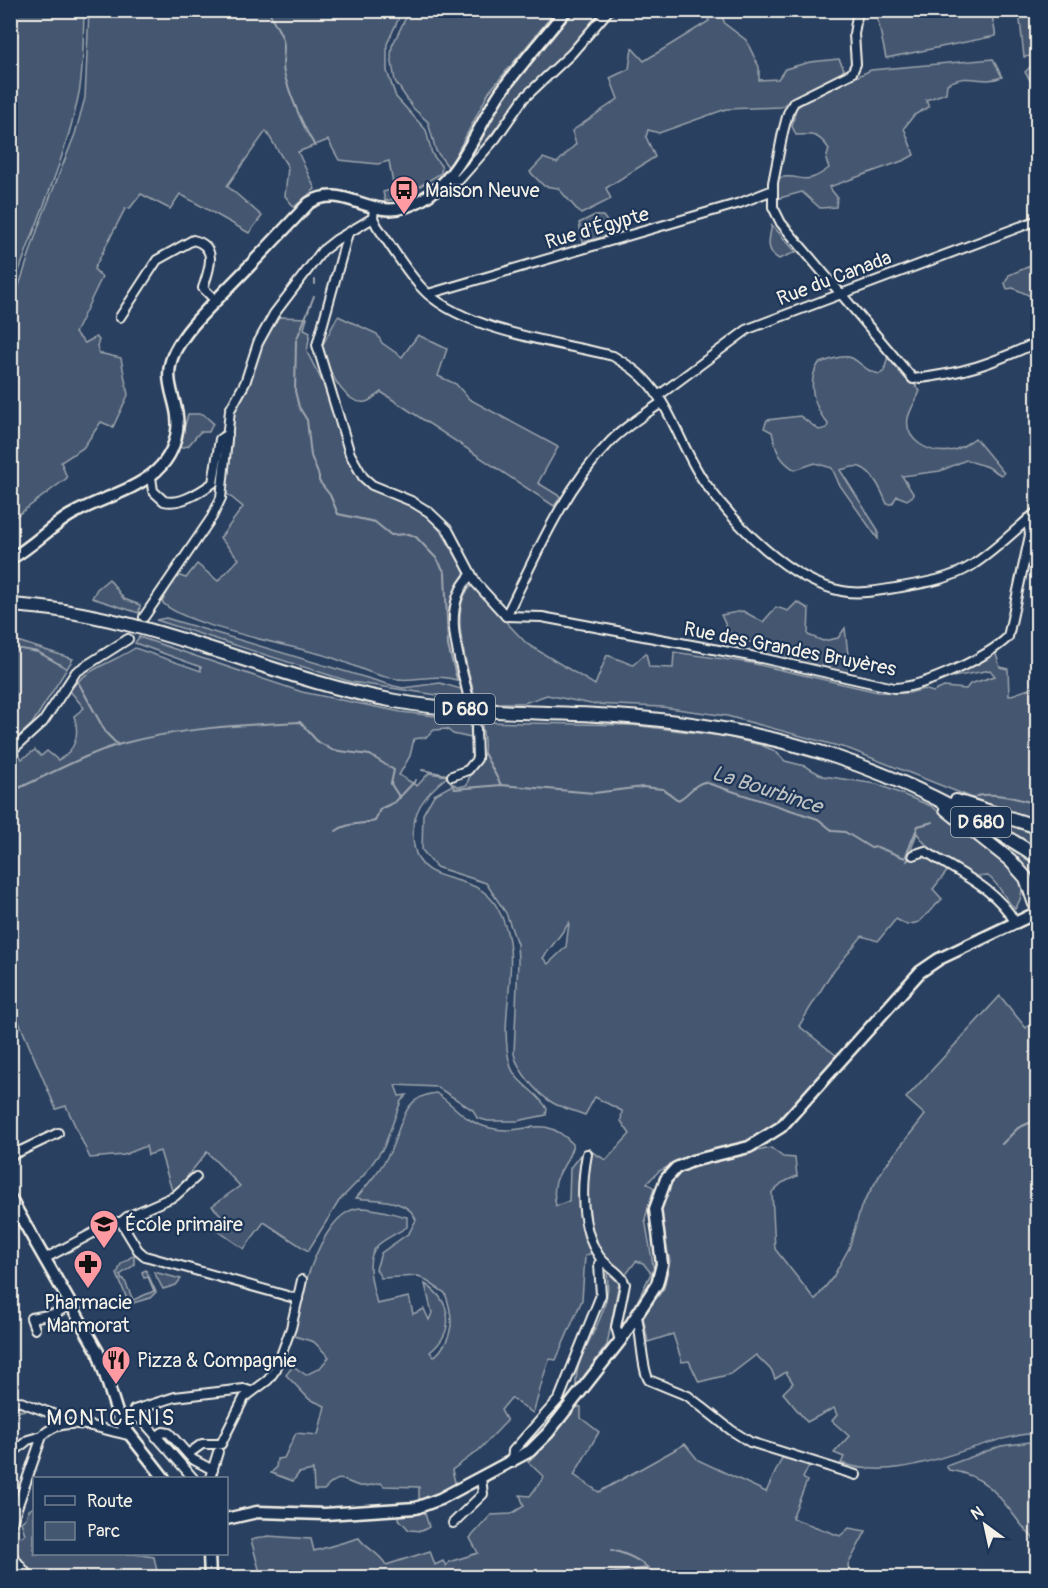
<svg xmlns="http://www.w3.org/2000/svg" width="1048" height="1588" viewBox="0 0 1048 1588" font-family="Pangolin,sans-serif">
  <style>
    .green { fill: #445771; stroke: #9ca4ac; stroke-width: 1.5; fill-rule: evenodd }
    .lines { fill: none; stroke-linecap: round; stroke-linejoin: round }
    .stream { stroke: #a1a8b0; stroke-width: 2 }
    .street-tunnel { stroke: #485b74; stroke-width: 8; stroke-dasharray: 8 4; stroke-linecap: butt }
    .street-casing { stroke: #f4f1e8; stroke-width: 12 }
    .secondary-casing { stroke: #f4f1e8; stroke-width: 15 }
    .primary-casing { stroke: #f4f1e8; stroke-width: 16 }
    .street { stroke: #1d3557; stroke-width: 8 }
    .secondary { stroke: #1d3557; stroke-width: 10 }
    .primary { stroke: #1d3557; stroke-width: 12 }
    .labels { text-anchor: middle; dominant-baseline: central; stroke-width: 4.5; stroke-linejoin: round; paint-order: stroke }
    .shield { fill: #1d3557; stroke: #b4b9bc; stroke-width: 1.5 }
    .shield-label { font-size: 18px; font-weight: bold; fill: #f4f1e8 }
    .poi-label { font-size: 20px; fill: #f4f1e8; stroke: #1d3557; text-anchor: start }
    .street-label { font-size: 20px; fill: #f4f1e8; stroke: #1d3557 }
    .water-label { font-size: 21px; font-style: italic; fill: #bdc1c2; stroke: #1d3557 }
    .quarter-label { font-size: 22px; letter-spacing: 1.5px; fill: #f4f1e8; stroke: #1d3557 }
  </style>
  <rect width="100%" height="100%" fill="#2a4060"/>
  <filter id="ink" filterUnits="userSpaceOnUse"><feTurbulence type="fractalNoise" baseFrequency=".0167" numOctaves="2"/><feDisplacementMap in="SourceGraphic" scale="12" xChannelSelector="R" yChannelSelector="G"/><feConvolveMatrix kernelMatrix="1 2 1 2 8 2 1 2 1" color-interpolation-filters="sRGB"/></filter>
  <g filter="url(#ink)">
    <!-- green -->
    <g class="green">
      <path d="M11,10L84,11C83,37 84,67 79,93C65,163 33,227 11,294Z"/>
      <path d="M89,11H402L387,44V71L396,97L426,130L432,154L442,167L441,173L401,198L385,201L383,192L394,189L389,161L378,164L339,160L328,140L298,152L315,189L294,207L285,196L288,167L266,131L227,186L262,216L249,233L180,194L170,209L141,194L130,208L125,209L94,269L102,277L75,333L85,343L96,337L99,340L97,346L99,353L121,358L128,395L113,427L101,422L83,448L61,462L67,478L11,520V310L39,225L75,134L85,98Z"/>
      <path d="M409,11H556L489,92L449,168L436,151L428,122L413,108L395,81L391,56L392,46Z"/>
      <path d="M574,11H604L564,55L521,95L475,156L471,152L485,132L500,102Z"/>
      <path d="M705,11H720L725,24L746,40L759,67V80L778,79L785,69L810,62L839,59L844,69L841,75L794,97L781,107L726,109L659,133L648,130L646,137L655,157L606,188L611,199L581,214L558,188L544,186L530,172L543,158L557,163L576,144L572,131L618,99L610,78L629,69L632,48L644,61L709,21Z"/>
      <path d="M876,11H991L996,36L886,58Z"/>
      <path d="M1019,11H1037V55L1024,57Z"/>
      <path d="M993,59L1002,77C979,86 973,71 947,84L946,93L926,100L929,107L914,115L904,128L914,155L905,160L829,187L837,197L836,207L820,208L802,192L776,199L778,178C802,172 802,189 829,168L826,160L829,149C819,134 813,134 796,135L792,126L796,108L809,99L871,70Z"/>
      <path d="M1031,66H1037V91L1025,72Z"/>
      <path d="M593,216H603L609,224L610,235L583,242L579,223Z"/>
      <path d="M772,225L796,252L779,259C765,251 769,239 772,225Z"/>
      <path d="M1037,263H1038L1037,307L1033,297L1013,288L1007,289L1005,283L1009,275Z"/>
      <path d="M338,316L377,334L382,343L402,357L418,335L447,349L438,376L456,384L469,399L558,447L538,483L561,497L554,506L381,392C376,395 371,401 365,402C342,405 327,365 321,348Z"/>
      <path d="M279,317L307,318L304,329L310,332L307,352L323,383L348,458L358,477L369,487L404,502L427,516L443,534L465,572C441,621 449,631 460,681C431,672 421,682 397,679C372,676 350,663 327,656C293,646 182,625 162,602L177,575L186,578L197,564L218,581L239,559L220,538L243,507L226,493L235,412L248,388L259,346Z"/>
      <path d="M888,356L920,391C917,399 910,409 908,418C904,441 930,454 950,451C960,449 967,444 975,438L1004,473L1001,475L988,467L966,460L940,471L902,476L914,495L907,500L897,496L892,504H887C882,492 873,471 860,467C854,465 846,469 840,470L878,530V539L839,484L832,468L815,463L795,470C779,460 776,451 772,432L764,428L767,420L800,416L819,430L827,428L828,424C814,408 806,382 819,363C828,361 842,354 852,358C863,364 866,372 880,374L884,371Z"/>
      <path d="M188,414H203L213,423L209,432H200L188,446L179,448Z"/>
      <path d="M109,579L124,599L140,605L139,613L92,598L97,589Z"/>
      <path d="M472,586L527,644L595,685L607,655L633,665L646,653L649,667L673,668L674,652L751,663L878,692L909,693L924,689L933,692L944,687L966,689L970,684L995,676L990,670L953,677L995,651L1000,667L1008,669L1009,696L1037,686V820L983,802L849,749L727,716L662,707L591,704L547,695L524,703H489L476,700C469,672 446,607 472,586Z"/>
      <path d="M797,602L809,609L808,635L823,641L838,638L845,628L850,673L761,656L763,646L731,636L721,615L743,611L763,622L776,607L788,611Z"/>
      <path d="M166,618L394,686L403,688L440,683L461,689L464,699L351,682L156,620Z"/>
      <path d="M139,637L302,692L401,712L470,720L471,738L453,734L447,729L434,730L427,737L414,739L410,756L399,775L417,786L429,773L448,776C424,795 409,813 414,846C422,891 474,867 497,907C527,959 496,1011 510,1064C515,1084 539,1092 547,1109L546,1115L517,1121H488L477,1118L473,1110L437,1087L395,1085L399,1096L407,1095L401,1101L384,1147L364,1175L339,1201L308,1251L264,1222L244,1249L211,1226L221,1215L212,1206L240,1186L207,1152L173,1194L160,1151L148,1155L146,1146L124,1155L90,1158L66,1106L56,1109L11,1003L10,759L18,753L22,759L35,750L41,756L47,751L58,760C76,751 80,734 74,716L84,708L70,691C84,669 114,662 135,648L201,671V667L135,643Z"/>
      <path d="M11,639L73,659L32,724L11,743Z"/>
      <path d="M482,722L632,725L723,736L761,745L775,751L785,761L805,766L823,776L877,784L931,806L988,848L1012,872L1016,870C1024,886 1024,895 1015,909C1004,898 1000,885 988,876C963,880 930,853 917,833L907,861L918,854L949,869L933,889L942,899L919,922L907,925L896,919L878,941L862,936L829,977L799,1026L837,1056L782,1119L756,1139L687,1158L659,1171L647,1183L654,1188L645,1219L655,1276L640,1306L636,1304L651,1273L643,1263L636,1261L625,1276C617,1269 606,1262 601,1253C584,1223 584,1184 592,1152L606,1160L630,1134L621,1121L622,1111L595,1097L585,1115C575,1111 562,1108 553,1103C537,1094 518,1071 514,1054L518,961L517,944L506,913L486,883L436,867L422,850L423,814L434,795L454,784L459,787L467,785C468,773 479,767 483,756C487,744 482,734 482,722ZM569,923L566,947L548,964L543,958Z"/>
      <path d="M971,810L1037,830V849L1032,845Z"/>
      <path d="M981,829L1037,866V892L1032,879Z"/>
      <path d="M1000,996L1026,1028L1037,1019V1433C972,1438 906,1486 841,1463L844,1457L834,1453L849,1436L832,1421L837,1415L834,1408L807,1422L783,1393L793,1383L786,1372L775,1379L772,1371L756,1355L731,1374L699,1382L689,1361L682,1362L673,1334L648,1342L643,1317L664,1288L670,1261L659,1217L668,1183L674,1176L695,1164L771,1148L783,1157L795,1158L797,1176L782,1183L772,1192L775,1249L815,1300L833,1277L849,1248L861,1207L885,1166L925,1115L906,1098Z"/>
      <path d="M436,1093C457,1107 464,1122 490,1128C526,1137 541,1111 573,1144C567,1170 549,1175 556,1206L569,1201L570,1168L580,1155L583,1159L580,1175L594,1252L585,1256L582,1300L556,1360L550,1359C544,1370 538,1399 533,1413L511,1398L501,1410L507,1421L479,1450L452,1470L456,1486L419,1500V1487L384,1486L381,1483C375,1484 366,1487 360,1486C342,1482 342,1471 324,1490H314L313,1470L299,1473L293,1481L271,1473L276,1468L277,1459L284,1458L296,1433L318,1435L325,1406L309,1399L286,1375L293,1366L306,1375L320,1368L329,1357L314,1342L291,1335C299,1304 320,1209 361,1208C376,1208 393,1214 407,1217V1227C398,1233 386,1238 378,1245C363,1260 373,1286 377,1304L409,1297L413,1314L424,1309L429,1320L432,1313L425,1284C452,1301 456,1331 430,1352L434,1357C455,1338 454,1317 445,1293L419,1276L381,1278L376,1269L381,1253L409,1233L416,1220C409,1198 376,1201 356,1198C369,1183 381,1169 390,1152C402,1126 402,1096 436,1093Z"/>
      <path d="M134,1255V1265L120,1275L122,1280L124,1279L133,1300L154,1291L148,1277L144,1278L142,1272L146,1270L156,1292L150,1298L129,1304L117,1274L121,1264Z"/>
      <path d="M154,1272L181,1279L176,1285L163,1289Z"/>
      <path d="M607,1272L619,1283L607,1345L576,1387C574,1346 614,1321 607,1272Z"/>
      <path d="M10,1403L20,1405L26,1410L20,1411L11,1421Z"/>
      <path d="M576,1407H581V1418L599,1432L574,1475L599,1492L685,1444L698,1460L766,1492L782,1458L810,1464L803,1478L807,1481L792,1518L840,1536L849,1528L866,1531L848,1565L850,1578L257,1577L261,1576L251,1540L268,1536L311,1539L314,1551L359,1538C366,1549 379,1552 386,1565L430,1551L435,1565L443,1561L446,1566L449,1562L478,1553L470,1538L491,1515L511,1514L524,1506L520,1495L530,1496L544,1477L528,1462Z"/>
      <path d="M1037,1441H1038L1037,1542C1004,1511 1000,1478 949,1470L946,1466L1001,1446Z"/>
      <path d="M34,1507V1554H134L154,1557L157,1571L138,1578L35,1577L10,1544L25,1534L21,1522L26,1518L28,1511Z"/>
      <path d="M424,1510L429,1527L422,1531L409,1530L399,1519L400,1514H414Z"/>
    </g>
    <g class="lines">
      <!-- stream -->
      <g class="stream">
        <path d="M269,10C272,21 280,30 283,40C286,51 281,62 284,73C290,95 303,127 315,146"/>
        <path d="M315,284V280"/>
        <path d="M314,296L296,341L295,391L299,407L307,420L311,456L319,476V481L330,495L338,514L375,522L391,535L409,534L416,537L437,559L445,573L448,646L457,679"/>
        <path d="M10,647L38,652L66,668"/>
        <path d="M77,680L106,733L118,745"/>
        <path d="M484,753L501,785"/>
        <path d="M422,770L447,775"/>
        <path d="M451,782L455,789L501,785L594,793L643,787L663,789L678,800C689,795 692,785 704,782L818,819L833,831L845,832L871,848L877,847L905,858L918,826L933,822"/>
        <path d="M10,792C45,777 85,754 121,744C180,728 239,725 300,722L317,741L332,750L370,755L394,770L391,784L400,798"/>
        <path d="M977,796C998,792 1017,799 1038,804"/>
        <path d="M336,831C348,822 360,825 375,821L380,809L395,802L416,780"/>
        <path d="M1002,1144L1018,1128L1038,1119"/>
        <path d="M612,1550C630,1555 646,1562 656,1578"/>
        <path d="M609,1573L648,1568"/>
      </g>
      <!-- street-tunnel -->
      <path class="street-tunnel" d="M471,708L476,729"/>
      <!-- street casing -->
      <g class="street-casing">
        <g id="street">
          <path d="M858,10L854,34L856,64L852,73L794,102L788,113L783,132L773,183V207L781,223L913,379C965,373 990,364 1038,342"/>
          <path d="M448,178L459,180L496,138L524,98L571,54L609,10"/>
          <path d="M374,208L373,218L377,226C391,246 404,268 420,286C458,330 557,342 613,356C626,364 639,372 649,384C673,412 683,452 705,483C736,525 789,581 842,591C861,595 882,590 901,587C925,583 950,579 971,566C995,551 1016,529 1038,511"/>
          <path d="M348,233L317,345L350,454L363,477L372,485L411,501L429,512L448,530L476,583L506,616"/>
          <path d="M428,294L740,203L773,190"/>
          <path d="M120,317L157,260L193,240C219,246 209,270 203,288L216,301"/>
          <path d="M658,396L748,329L1038,220"/>
          <path d="M151,477L153,491L164,501C181,505 200,492 213,483L220,439L228,434"/>
          <path d="M506,616L542,617L761,658L894,688C922,688 988,657 1008,637L1030,535L1028,519"/>
          <path d="M506,616C536,556 562,491 610,442C624,427 644,415 661,403"/>
          <path d="M144,617L212,517L221,498L230,410L245,383L258,343L274,314L322,251L336,240L373,218"/>
          <path d="M469,700C461,660 438,609 471,575"/>
          <path d="M10,752L43,722L76,672L128,639"/>
          <path d="M452,776L468,770L477,759L476,729"/>
          <path d="M913,855L925,851C958,873 995,887 1015,922"/>
          <path d="M10,1119V1124"/>
          <path d="M587,1154C581,1186 580,1228 599,1256C606,1267 621,1272 625,1284L616,1327L620,1341"/>
          <path d="M10,1156L58,1133"/>
          <path d="M121,1222L138,1250L145,1256L298,1299"/>
          <path d="M44,1259L114,1222H121L127,1217L175,1196L196,1177"/>
          <path d="M637,1317C641,1331 642,1371 649,1380L688,1396L731,1430L750,1442L856,1475"/>
          <path d="M35,1329L31,1318L54,1314L70,1305"/>
          <path d="M10,1398L53,1414L64,1423"/>
          <path d="M134,1415L144,1422L193,1478"/>
          <path d="M120,1422L134,1415V1410L175,1397L244,1389L250,1391"/>
          <path d="M156,1437L163,1432L169,1433L192,1459L213,1470"/>
          <path d="M188,1454L202,1444H221L244,1398L268,1380L276,1369L291,1328L302,1280"/>
          <path d="M10,1455L28,1440L42,1436"/>
          <path d="M512,1463L513,1451L559,1399L601,1295L599,1264"/>
          <path d="M210,1478L218,1452"/>
          <path d="M453,1523L483,1494L481,1478"/>
          <path d="M10,1528L42,1436C66,1412 100,1430 129,1435"/>
          <path d="M10,1553L30,1578"/>
        </g>
      </g>
      <!-- secondary casing -->
      <g class="secondary-casing">
        <g id="secondary">
          <path d="M10,559C32,547 48,529 69,516C110,491 169,487 177,431C181,401 159,383 175,351C187,328 206,311 224,292C253,263 281,233 309,203C342,182 370,219 405,207C457,190 473,134 500,93C520,65 544,38 566,10"/>
          <path d="M10,1198L98,1352L120,1422L164,1478"/>
          <path d="M226,1519L257,1512L325,1514L416,1508L440,1499L530,1451L548,1433L620,1341L657,1284L662,1264L655,1209L666,1179L676,1168L692,1161L749,1147L781,1127L920,972L939,959L1038,912"/>
          <path d="M209,1554L210,1578"/>
        </g>
      </g>
      <!-- primary casing -->
      <g class="primary-casing">
        <g id="primary">
          <path d="M10,605C144,612 265,677 395,701C468,714 542,711 615,716C777,727 902,768 1038,857"/>
          <path d="M956,801L1038,827"/>
          <path d="M946,809L1010,860L1026,878L1038,913"/>
        </g>
      </g>
      <!-- street -->
      <use href="#street" class="street"/>
      <!-- secondary -->
      <use href="#secondary" class="secondary"/>
      <!-- primary -->
      <use href="#primary" class="primary"/>
    </g>
  </g>
  <!-- icons -->
  <defs>
    <g id="bus-pin" transform="scale(1.5)"><path d="M0 17L-7.5 6A9.5 9.5 0 1 1 7.5 6Z" fill="#ff9aa2" stroke="#1d3557"/><path d="M-5-6H5V4H4V6H2V4H-2V6H-4V4H-5ZM-3.5-4V0h7V-4ZM-3.5 1.2v1.5H-2V1.2ZM2 1.2v1.5H3.5V1.2Z" fill="#111"/></g>
    <g id="school-pin" transform="scale(1.5)"><path d="M0 17L-7.5 6A9.5 9.5 0 1 1 7.5 6Z" fill="#ff9aa2" stroke="#1d3557"/><path d="M0-5L7-2L0 1L-7-2ZM-4 1L0 2.5L4 1V4Q0 6-4 4Z" fill="#111"/></g>
    <g id="pharmacy-pin" transform="scale(1.5)"><path d="M0 17L-7.5 6A9.5 9.5 0 1 1 7.5 6Z" fill="#ff9aa2" stroke="#1d3557"/><path d="M-2-6h4v4h4v4h-4v4h-4v-4h-4v-4h4Z" fill="#111"/></g>
    <g id="restaurant-pin" transform="scale(1.5)"><path d="M0 17L-7.5 6A9.5 9.5 0 1 1 7.5 6Z" fill="#ff9aa2" stroke="#1d3557"/><path d="M-5-6h1v4h1v-4h1v4h1v-4h1v5L-1.5 .5V6h-2V.5L-5-1ZM5-6V6H3V1.5H1.5Q1.5-4 5-6Z" fill="#111"/></g>
  </defs>
  <g fill-rule="evenodd">
    <use href="#bus-pin" x="404" y="190"/>
    <use href="#school-pin" x="104" y="1224"/>
    <use href="#pharmacy-pin" x="88" y="1264"/>
    <use href="#restaurant-pin" x="116" y="1360"/>
  </g>
  <g class="labels">
    <!-- shield labels -->
    <g class="shield">
      <rect x="435" y="694" width="60" height="30" rx="4.5"/>
      <rect x="951" y="807" width="60" height="30" rx="4.5"/>
    </g>
    <g class="shield-label">
      <text x="465" y="709">D 680</text>
      <text x="981" y="822">D 680</text>
    </g>
    <!-- poi labels -->
    <g class="poi-label">
      <text x="425" y="190">Maison Neuve</text>
      <text x="125" y="1224">École primaire</text>
      <text x="88" y="1302" text-anchor="middle">Pharmacie<tspan x="88" dy="23">Marmorat</tspan></text>
      <text x="137" y="1360">Pizza &amp; Compagnie</text>
    </g>
    <!-- street labels -->
    <g class="street-label">
      <text transform="translate(597 228) rotate(-16)">Rue d'Égypte</text>
      <text transform="translate(834 278) rotate(-21)">Rue du Canada</text>
      <text transform="translate(790 649) rotate(11)">Rue des Grandes Bruyères</text>
    </g>
    <!-- water labels -->
    <g class="water-label">
      <text transform="translate(767 790) rotate(18)">La Bourbince</text>
    </g>
    <!-- quarter labels -->
    <g class="quarter-label">
      <text x="111" y="1418">MONTCENIS</text>
    </g>
  </g>
  <!-- margin -->
  <rect width="1048" height="1588" fill="none" stroke="#1d3557" stroke-width="36"/>
  <rect x="18" y="18" width="1012" height="1552" fill="none" stroke="#f4f1e8" stroke-width="2" filter="url(#ink)"/>
  <!-- legend -->
  <rect x="33" y="1477" width="195" height="78" fill="#1d3557" stroke="#738091" stroke-width="1.5"/>
  <rect x="45" y="1496" width="30" height="9" fill="#1d3557" stroke="#738091" stroke-width="1.5"/>
  <text x="87" y="1507" font-size="18" fill="#f4f1e8">Route</text>
  <rect x="45" y="1522" width="30" height="18" fill="#445771" stroke="#738091" stroke-width="1.5"/>
  <text x="87" y="1537" font-size="18" fill="#f4f1e8">Parc</text>
  <!-- north arrow -->
  <g transform="translate(985 1525) rotate(327)" stroke="#1d3557" stroke-width="4.5" paint-order="stroke">
  <path d="M0-4.5L10 22L0 15L-10 22Z" fill="#f4f1e8"/>
  <text y="-9" font-size="16" font-weight="bold" text-anchor="middle" fill="#f4f1e8">N</text>
  </g>
</svg>
